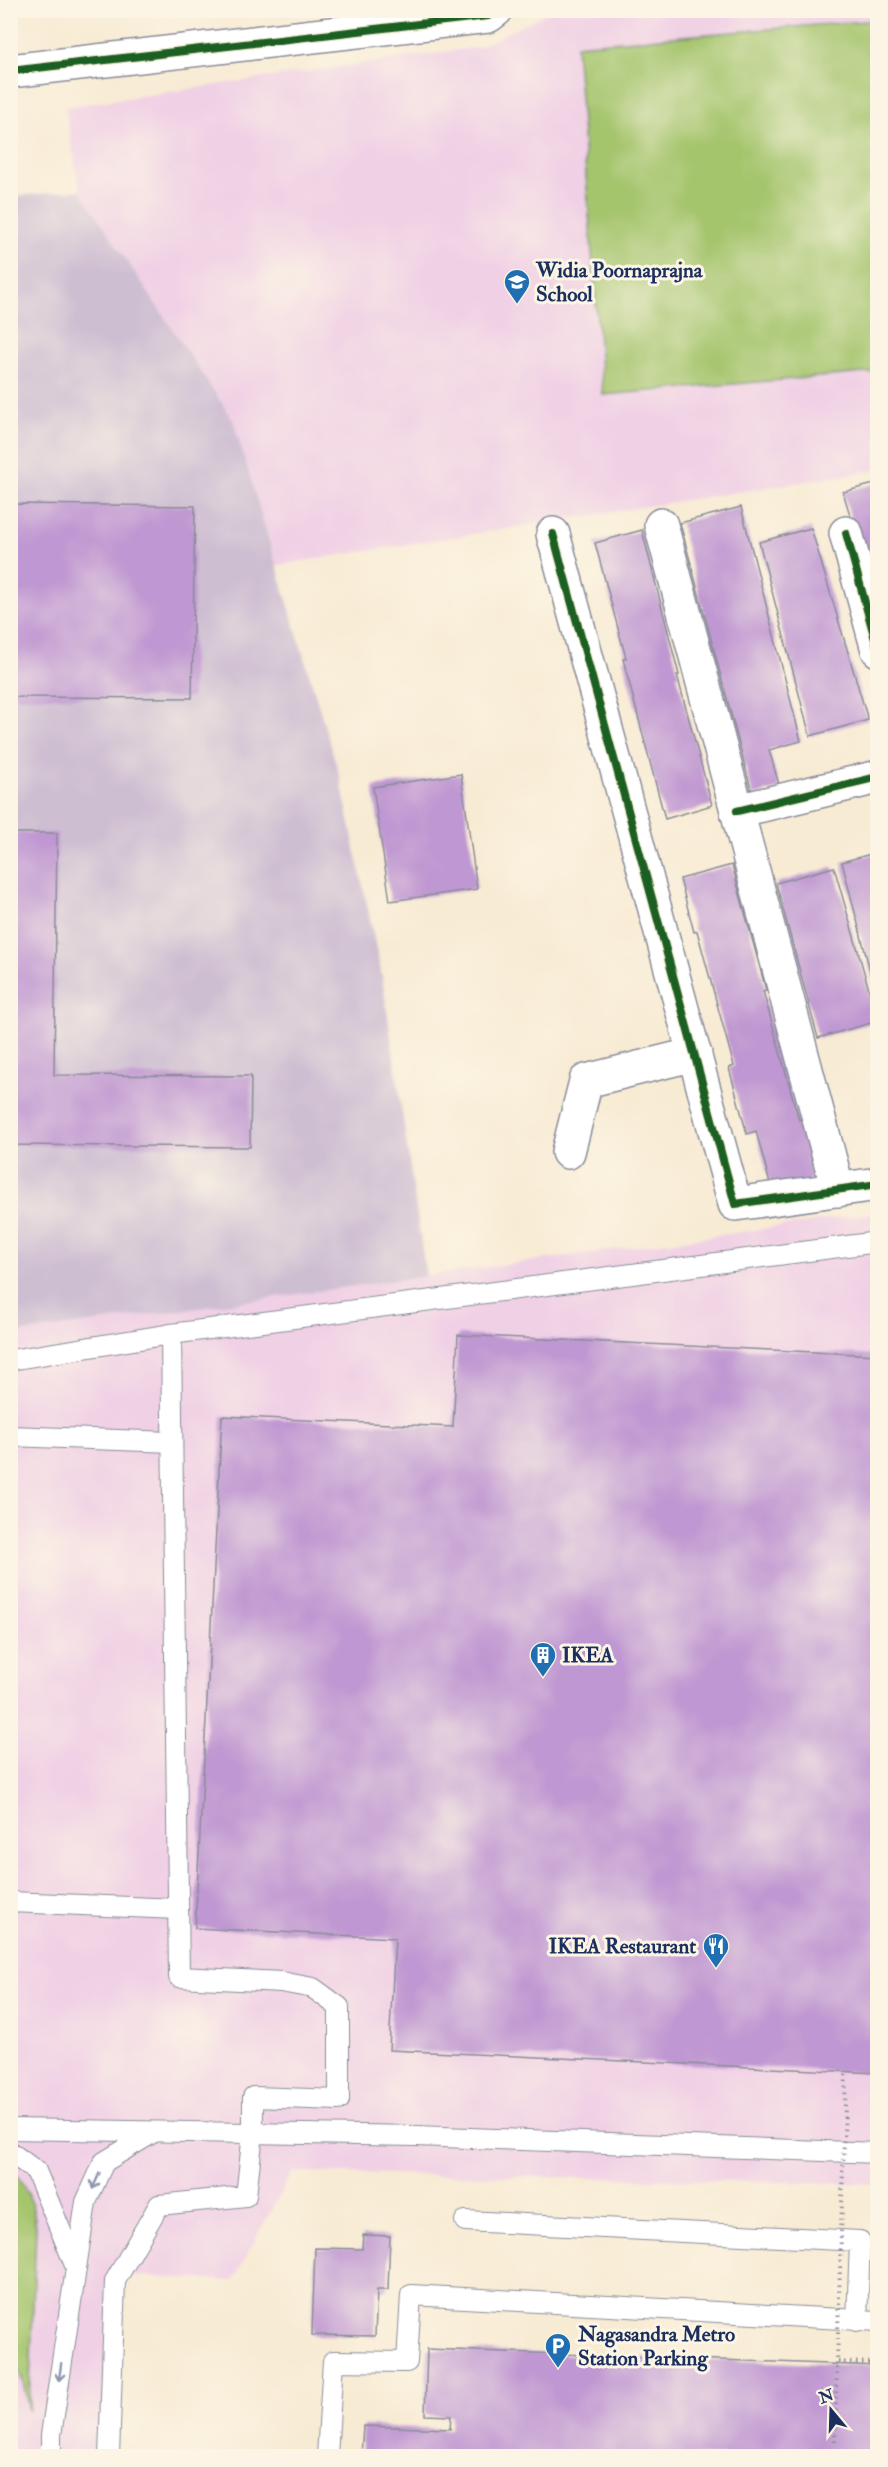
<svg xmlns="http://www.w3.org/2000/svg" width="888" height="2467" viewBox="0 0 888 2467" font-family="'IM FELL Double Pica',serif">
  <style>
    .built { fill: #f0d0e5 }
    .industrial { fill: #cebed2 }
    .green { fill: #a5c56d; stroke: #607a66; stroke-width: 1.5 }
    .building { fill: #bf97d2 }
    .lines { fill: none; stroke-linecap: round; stroke-linejoin: round }
    .service-casing { stroke: #8a8d99; stroke-width: 22 }
    .minor-casing { stroke: #8a8d99; stroke-width: 36 }
    .path { stroke: #8a8d99; stroke-width: 4; stroke-dasharray: 1.5 4.5; stroke-linecap: butt }
    .service { stroke: #fff; stroke-width: 20 }
    .minor { stroke: #fff; stroke-width: 33 }
    .path-bridge { stroke: #8a8d99; stroke-width: 4; stroke-dasharray: 1.5 4.5; stroke-linecap: butt }
    .cycleway-casing { stroke: #fcf5e5; stroke-width: 11 }
    .cycleway { stroke: #1b5e20; stroke-width: 8 }
    .oneway { stroke: #8d97ae }
    .labels { text-anchor: middle; dominant-baseline: central; stroke-width: 6; stroke-linejoin: round; paint-order: stroke }
    .poi-label { font-size: 21px; font-weight: bold; fill: #1b2f5e; stroke: #fcf5e5; text-anchor: start }
  </style>
  <rect width="100%" height="100%" fill="#fcf5e5"/>
  <filter id="ink" filterUnits="userSpaceOnUse"><feTurbulence type="fractalNoise" baseFrequency=".0167" numOctaves="2"/><feDisplacementMap in="SourceGraphic" scale="12" xChannelSelector="R" yChannelSelector="G"/><feConvolveMatrix kernelMatrix="1 2 1 2 8 2 1 2 1" color-interpolation-filters="sRGB"/></filter>
  <filter id="wash" filterUnits="userSpaceOnUse"><feTurbulence type="fractalNoise" baseFrequency=".008" numOctaves="4" result="noise"/><feDisplacementMap in="SourceGraphic" scale="24" xChannelSelector="R" yChannelSelector="G"/><feGaussianBlur stdDeviation="1.35" result="paint"/><feColorMatrix in="noise" values="0 0 0 0 0 0 0 0 0 0 0 0 0 0 0 0 0 1.4 0 .05"/><feComposite in="paint" operator="in"/></filter>
  <g filter="url(#wash)">
    <rect width="100%" height="100%" fill="#f8ebd4"/>
    <!-- built -->
    <g class="built">
      <path d="M551,11H877V470L277,565L233,420L80,190L65,107L479,47Z"/>
      <path d="M877,1213V2184L292,2172L233,2281L113,2275L102,2456H11L10,1334Z"/>
    </g>
    <!-- industrial -->
    <path class="industrial" d="M80,190L233,420L340,777L382,976L426,1276L11,1334L10,197Z"/>
    <!-- green -->
    <g class="green">
      <path d="M877,20V372L603,395L576,45Z"/>
      <path d="M11,2169C27,2186 34,2204 36,2228L29,2411L23,2382L11,2352Z"/>
    </g>
    <g id="blocks">
      <!-- building -->
      <g class="building">
        <path d="M878,483V607L843,492Z"/>
        <path d="M10,504L195,506L192,698L10,697Z"/>
        <path d="M741,507L801,741L769,750L780,788L753,796L680,523Z"/>
        <path d="M811,528L868,720L810,736L759,542Z"/>
        <path d="M642,530L679,675H677L712,805L665,819L623,659L626,658L595,543Z"/>
        <path d="M461,774L477,889L390,901L373,787Z"/>
        <path d="M10,833H57L54,1075L251,1076L250,1147L10,1145Z"/>
        <path d="M878,852V998H877L842,862Z"/>
        <path d="M732,865L766,990L763,991L799,1120L802,1119L819,1178L772,1191L756,1131L747,1134L729,1068L734,1066L697,931L694,932L680,879Z"/>
        <path d="M834,867L878,1021L818,1038L776,883Z"/>
        <path d="M458,1335L878,1355V2073L389,2050L395,1938L195,1928L222,1416L453,1427Z"/>
        <path d="M363,2235L390,2236L388,2290H377L375,2336L312,2335L315,2248L362,2249Z"/>
        <path d="M427,2349L878,2366V2456H361L363,2426L450,2429L451,2416L425,2415Z"/>
      </g>
    </g>
  </g>
  <g filter="url(#ink)">
    <use href="#blocks" fill-opacity="0" stroke="#8a8d99" stroke-width="1.5"/>
    <g class="lines">
      <!-- service casing -->
      <g class="service-casing">
        <g id="service">
          <path d="M10,1360L171,1334L878,1242"/>
          <path d="M10,1436L172,1442"/>
          <path d="M10,1902L178,1909"/>
          <path d="M10,2129L416,2136L878,2153"/>
          <path d="M10,2152L36,2171L75,2265"/>
          <path d="M465,2221L860,2241L857,2321"/>
          <path d="M51,2456V2435L86,2202L104,2162L154,2132"/>
          <path d="M109,2456L115,2281L159,2205L246,2196L253,2133V2097L339,2100V2007L313,1988L281,1982L179,1977L171,1334"/>
          <path d="M327,2456L333,2361L407,2362L411,2295L878,2321"/>
        </g>
      </g>
      <!-- minor casing -->
      <g class="minor-casing">
        <g id="minor">
          <path d="M10,71L488,16L496,10"/>
          <path d="M661,525L838,1190"/>
          <path d="M846,533L878,650"/>
          <path d="M553,534L735,1204L878,1184"/>
          <path d="M737,811L878,777"/>
          <path d="M568,1152L586,1081L695,1054"/>
        </g>
      </g>
      <!-- path -->
      <g class="path">
        <path d="M838,2362L878,2363"/>
        <path d="M835,2441L837,2364"/>
      </g>
      <!-- service -->
      <use href="#service" class="service"/>
      <!-- minor -->
      <use href="#minor" class="minor"/>
      <!-- path-bridge -->
      <path class="path-bridge" d="M837,2364L846,2072"/>
      <!-- cycleway casing -->
      <g class="cycleway-casing">
        <g id="cycleway">
          <path d="M10,71L488,16L496,10"/>
          <path d="M846,533L878,650"/>
          <path d="M553,534L735,1204L878,1184"/>
          <path d="M737,811L878,777"/>
        </g>
      </g>
      <!-- cycleway -->
      <use href="#cycleway" class="cycleway"/>
    </g>
    <!-- one-way arrows -->
    <defs><path id="oneway-shaft" d="M-6 0H5M1.5-3L5.5 0L1.5 3" fill="none" stroke-width="1.6" stroke-linecap="round" stroke-linejoin="round" transform="scale(1.5)"/></defs>
    <g class="oneway">
      <use href="#oneway-shaft" transform="translate(96 2181) rotate(114)"/>
      <use href="#oneway-shaft" transform="translate(60 2372) rotate(98)"/>
    </g>
  </g>
  <!-- icons -->
  <defs>
    <g id="school-pin" transform="scale(1.35)"><path d="M0 17L-7.5 6A9.5 9.5 0 1 1 7.5 6Z" fill="#1f6fb2" stroke="#fcf5e5"/><path d="M0-5L7-2L0 1L-7-2ZM-4 1L0 2.5L4 1V4Q0 6-4 4Z" fill="#fff"/></g>
    <g id="building-pin" transform="scale(1.35)"><path d="M0 17L-7.5 6A9.5 9.5 0 1 1 7.5 6Z" fill="#1f6fb2" stroke="#fcf5e5"/><path d="M-4-6H4V6H1V3H-1V6H-4ZM-2.5-4.3h1.7v1.8h-1.7ZM.8-4.3h1.7v1.8H.8ZM-2.5-1h1.7V.8h-1.7ZM.8-1h1.7V.8H.8Z" fill="#fff"/></g>
    <g id="restaurant-pin" transform="scale(1.35)"><path d="M0 17L-7.5 6A9.5 9.5 0 1 1 7.5 6Z" fill="#1f6fb2" stroke="#fcf5e5"/><path d="M-5-6h1v4h1v-4h1v4h1v-4h1v5L-1.5 .5V6h-2V.5L-5-1ZM5-6V6H3V1.5H1.5Q1.5-4 5-6Z" fill="#fff"/></g>
    <g id="parking-pin" transform="scale(1.35)"><path d="M0 17L-7.5 6A9.5 9.5 0 1 1 7.5 6Z" fill="#1f6fb2" stroke="#fcf5e5"/><path d="M-3.5-5.5H1a3.5 3.5 0 0 1 0 7H-1V5.5H-3.5ZM-1-3.4V-.6H.8a1.4 1.4 0 0 0 0-2.8Z" fill="#fff"/></g>
  </defs>
  <g fill-rule="evenodd">
    <use href="#school-pin" x="517" y="282"/>
    <use href="#building-pin" x="543" y="1655"/>
    <use href="#restaurant-pin" x="716" y="1946"/>
    <use href="#parking-pin" x="558" y="2346"/>
  </g>
  <g class="labels">
    <!-- poi labels -->
    <g class="poi-label">
      <text x="536" y="270">Widia Poornaprajna<tspan x="536" dy="24">School</tspan></text>
      <text x="562" y="1655">IKEA</text>
      <text x="696" y="1946" text-anchor="end">IKEA Restaurant</text>
      <text x="578" y="2334">Nagasandra Metro<tspan x="578" dy="24">Station Parking</tspan></text>
    </g>
  </g>
  <!-- margin -->
  <rect width="888" height="2467" fill="none" stroke="#fcf5e5" stroke-width="36"/>
  <!-- north arrow -->
  <g transform="translate(831 2410) rotate(341)" stroke="#fcf5e5" stroke-width="4.5" paint-order="stroke">
  <path d="M0-4.5L10 22L0 15L-10 22Z" fill="#1b2f5e"/>
  <text y="-9" font-size="16" font-weight="bold" text-anchor="middle" fill="#1b2f5e">N</text>
  </g>
</svg>
